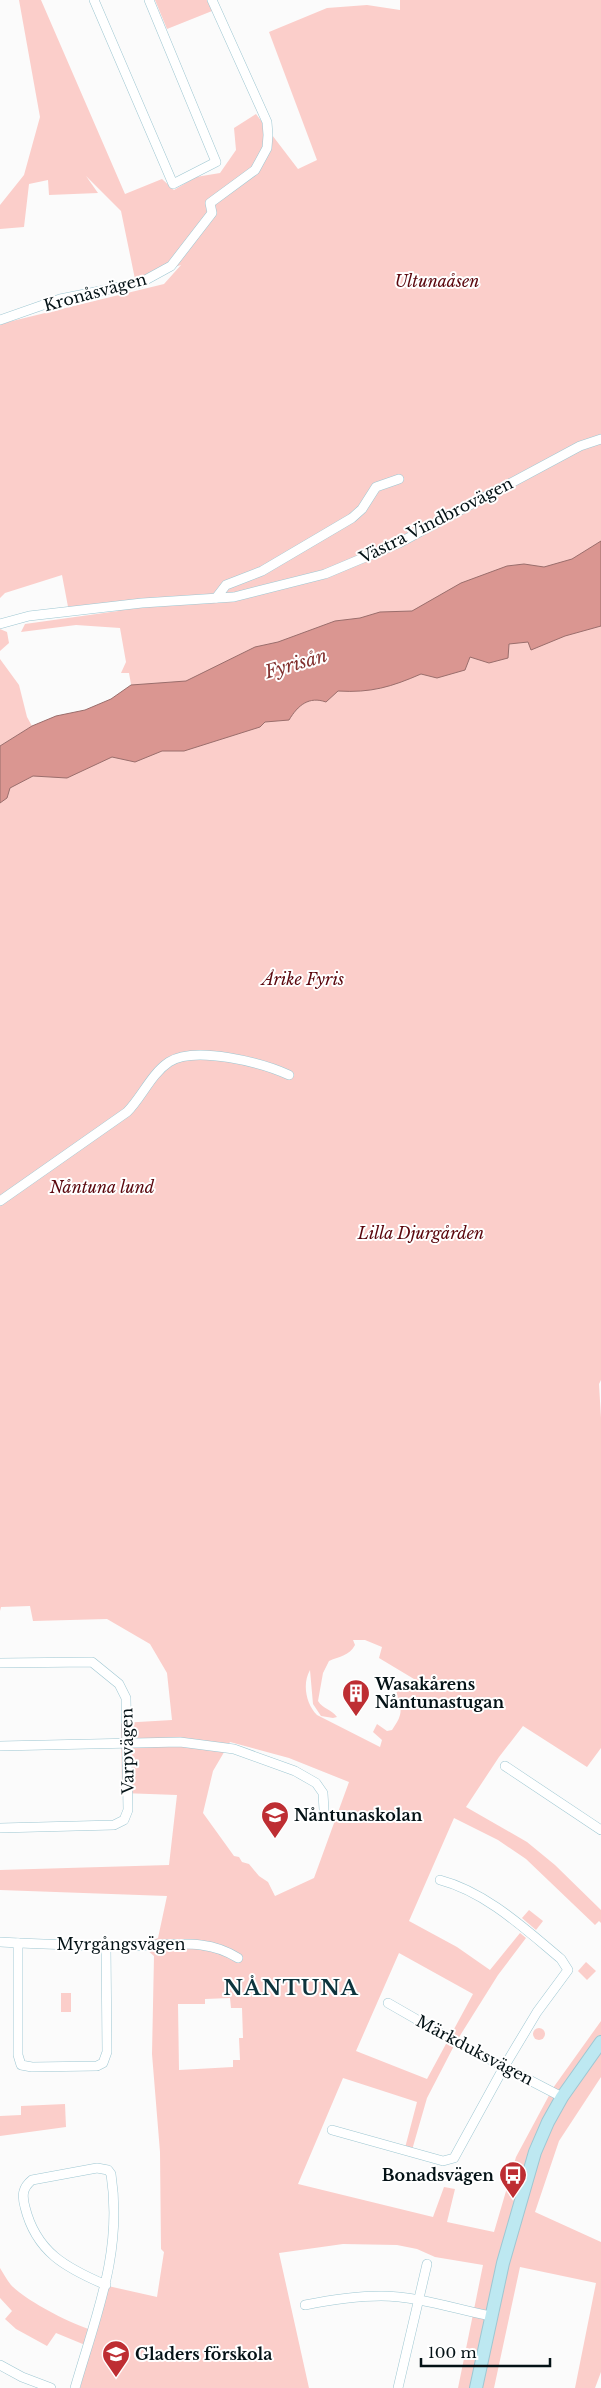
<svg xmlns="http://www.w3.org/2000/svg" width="601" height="2388" viewBox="0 0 601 2388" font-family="'Libre Baskerville',serif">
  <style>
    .green { fill: #fbceca; fill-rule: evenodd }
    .water { fill: #da9691; stroke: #9a6e6c }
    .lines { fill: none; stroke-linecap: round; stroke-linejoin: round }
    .street-casing { stroke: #9ec7d2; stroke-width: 10 }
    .secondary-casing { stroke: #9ec7d2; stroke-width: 14 }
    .street { stroke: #fff; stroke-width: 9 }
    .secondary { stroke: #bde8f1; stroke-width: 12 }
    .labels { text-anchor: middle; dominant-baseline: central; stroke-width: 4; stroke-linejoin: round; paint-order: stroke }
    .park-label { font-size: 16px; font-style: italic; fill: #5a070d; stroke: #fff }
    .street-label { font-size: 16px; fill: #041216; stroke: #fff }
    .poi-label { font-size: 16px; font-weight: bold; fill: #041216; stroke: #fff; text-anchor: start }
    .water-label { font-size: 18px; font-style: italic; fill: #81302e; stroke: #fff }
    .district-label { font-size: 21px; font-weight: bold; letter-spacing: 1px; fill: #0d343d; stroke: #fff }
  </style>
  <rect width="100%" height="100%" fill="#fbfbfb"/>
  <!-- green -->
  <g class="green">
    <path d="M19,0H41L125,194L162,179L174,190L196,177L220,173L236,150L234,128L256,114L298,169L317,160L269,32L327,8L367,5L400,10V0H601V1380L599,1384L601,1418V1748L587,1767L523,1726L499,1757L466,1807L527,1842L555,1865L601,1910V1923L599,1921L595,1925L526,1859L498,1840L454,1818L409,1921L457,1947L490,1970L520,1933L526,1938L498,1975L456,2042L427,2098L412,2150L405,2148L417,2102L343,2078L298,2184L433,2217L444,2187L455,2189L447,2222L494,2232L516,2157L553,2088L601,2021V2077L559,2141L535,2212L601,2242V2372L595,2388H575L596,2283L520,2267L494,2388H458L483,2265L435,2257L417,2249L397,2245L343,2244L279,2253L309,2388H80L90,2347L56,2333L47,2346L16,2329L5,2319L12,2311L0,2298V2268C3,2273 7,2280 11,2285C26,2301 73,2325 95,2331L108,2286L157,2297L164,2252L161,2249L160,2152L152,2054L154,1956L146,1949L151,1941L158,1938L167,1896L0,1890V1870L169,1865L177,1795L122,1793L121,1723L172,1720L167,1673L150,1644L107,1619L33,1621L30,1606L1,1607L0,1611V773L139,729L129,673H121L126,662L120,628L76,625L21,632L25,624L118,611V606L69,612L62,575L5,593L0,598V324L164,284L181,265L135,279L121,211L86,176L98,193L49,195L48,180L29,184L24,227L0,229V205L24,175L40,117ZM353,1640H365L382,1647L379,1658L419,1682L416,1689L408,1690L404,1684L397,1685C394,1695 403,1704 400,1715C399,1720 395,1725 392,1730L387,1731L377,1724L373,1732L382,1740L380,1747L317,1715C306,1704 302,1684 310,1670L313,1704L321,1716L333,1718L337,1717C331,1709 323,1709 318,1701L323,1673L329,1661C340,1656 349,1656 355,1645ZM230,1742L289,1758L349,1782L314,1878L275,1896L268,1882L259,1876L249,1864L242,1862L239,1857L234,1856L203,1813L213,1771ZM399,1953L473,1994L427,2079L356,2051ZM230,1998L231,2008H242L243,2038H239L240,2060H233V2067L179,2070L178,2004H205V1999Z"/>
    <path d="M155,0H207L212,11L167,29Z"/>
    <path d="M0,629L7,632L9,643L0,651Z"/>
    <path d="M0,659L19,685L27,717L32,726L0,746Z"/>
    <path d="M529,1910L543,1921L536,1930L522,1918Z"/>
    <path d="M586,1962L596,1971L587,1980L578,1971Z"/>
    <rect x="61" y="1993" width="10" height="19"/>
    <circle cx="539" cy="2034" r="6"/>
    <path d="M65,2104L66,2127L0,2136V2116L21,2115V2106Z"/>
  </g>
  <!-- water -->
  <path class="water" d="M601,541V626L565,636L531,650L528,642L509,644L508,658L489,663L470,657L465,670L437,678L421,674C391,687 371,693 338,691L326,702C309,696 298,705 289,720L265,722L260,727L184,751H162L135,762L112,757L67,778L33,776L10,788L7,798L0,803V746L32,726L56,716L85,710L111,699L131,685L186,681L255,647L278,642L335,621L360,618L380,612L412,611L461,583L507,566L524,564L544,567L572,559Z"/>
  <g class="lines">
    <!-- street casing -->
    <g class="street-casing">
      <g id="street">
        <path d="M94,0L173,184L216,162L149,0"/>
        <path d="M0,320L60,299L140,283L171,266L212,213L210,203L255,170L267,148L268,135L267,122L212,0"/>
        <path d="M216,598L226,585L262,571L352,518L362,509L376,487L399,479"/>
        <path d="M0,624L29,616L142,603L234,597L325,574L399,543L580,446L601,439"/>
        <path d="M0,1201L127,1112C142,1097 151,1074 169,1062C195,1045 263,1063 289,1075"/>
        <path d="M0,1663L92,1662L119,1684L126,1698L128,1810L124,1820L114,1825L0,1828"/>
        <path d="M0,1746L180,1742L234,1749L295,1771L316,1783L323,1793L324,1810"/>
        <path d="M505,1766L601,1830"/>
        <path d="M0,1942C36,1944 72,1945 107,1946C121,1946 136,1946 150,1945C182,1944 210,1940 238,1958"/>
        <path d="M18,1943V2055L21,2065L32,2067L97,2066L103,2063L107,2052L106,1946"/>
        <path d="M388,2003L449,2038L562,2097"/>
        <path d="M332,2130L443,2161L454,2158L504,2067L537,2012L568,1970L561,1959C525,1929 486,1892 440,1880"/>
        <path d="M305,2305C330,2300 355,2296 381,2296C417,2296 455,2309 490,2316"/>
        <path d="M0,2365L22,2377L51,2388"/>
        <path d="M75,2388C96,2315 123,2252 111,2174L108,2170L97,2168L32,2180C22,2188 22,2196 25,2207C36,2252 66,2268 106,2285"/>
        <path d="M398,2388L427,2264"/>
      </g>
    </g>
    <!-- secondary casing -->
    <g class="secondary-casing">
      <path id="secondary" d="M476,2388L503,2263L535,2152L548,2122L562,2097L601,2042"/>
    </g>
    <!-- street -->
    <use href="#street" class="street"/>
    <!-- secondary -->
    <use href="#secondary" class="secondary"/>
  </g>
  <!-- icons -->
  <defs>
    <g id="building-pin" transform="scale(1.4375)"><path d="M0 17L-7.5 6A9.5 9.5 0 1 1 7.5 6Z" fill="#be2e33" stroke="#fff"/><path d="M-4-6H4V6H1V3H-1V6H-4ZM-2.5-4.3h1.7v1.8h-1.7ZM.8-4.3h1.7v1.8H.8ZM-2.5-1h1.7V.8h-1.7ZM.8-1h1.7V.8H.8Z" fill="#fff"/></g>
    <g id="school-pin" transform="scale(1.4375)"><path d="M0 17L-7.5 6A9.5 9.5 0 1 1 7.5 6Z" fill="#be2e33" stroke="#fff"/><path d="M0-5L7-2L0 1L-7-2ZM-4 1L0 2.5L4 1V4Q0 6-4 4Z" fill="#fff"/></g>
    <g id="bus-pin" transform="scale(1.4375)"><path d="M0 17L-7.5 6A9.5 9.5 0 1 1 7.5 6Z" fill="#be2e33" stroke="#fff"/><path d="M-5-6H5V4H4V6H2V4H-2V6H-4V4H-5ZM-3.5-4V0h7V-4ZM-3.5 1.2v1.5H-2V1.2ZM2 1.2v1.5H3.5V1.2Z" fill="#fff"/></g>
  </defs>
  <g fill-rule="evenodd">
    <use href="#building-pin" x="356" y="1693"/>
    <use href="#school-pin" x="275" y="1815"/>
    <use href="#bus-pin" x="513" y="2175"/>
    <use href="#school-pin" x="116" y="2354"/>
  </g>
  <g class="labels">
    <!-- park labels -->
    <g class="park-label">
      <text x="437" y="281">Ultunaåsen</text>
      <text x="303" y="979">Årike Fyris</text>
      <text x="102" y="1187">Nåntuna lund</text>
      <text x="421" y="1233">Lilla Djurgården</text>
    </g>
    <!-- street labels -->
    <g class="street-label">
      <text transform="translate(95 292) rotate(-15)">Kronåsvägen</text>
      <text transform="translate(436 520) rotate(-27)">Västra Vindbrovägen</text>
      <text transform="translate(127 1751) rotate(-91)">Varpvägen</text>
      <text x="121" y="1944">Myrgångsvägen</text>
      <text transform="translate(475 2050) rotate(28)">Märkduksvägen</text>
    </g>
    <!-- poi labels -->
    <g class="poi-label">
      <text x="375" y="1684">Wasakårens<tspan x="375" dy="18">Nåntunastugan</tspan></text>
      <text x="294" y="1815">Nåntunaskolan</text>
      <text x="494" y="2175" text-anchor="end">Bonadsvägen</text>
      <text x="135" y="2354">Gladers förskola</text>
    </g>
    <!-- water labels -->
    <g class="water-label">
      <text transform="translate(296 664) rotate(-16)">Fyrisån</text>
    </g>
    <!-- district labels -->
    <g class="district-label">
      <text x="291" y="1988">NÅNTUNA</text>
    </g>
  </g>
  <!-- scale -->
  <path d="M421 2358v8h129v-8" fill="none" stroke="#041216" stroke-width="2.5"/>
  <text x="428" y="2358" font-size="15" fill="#041216" stroke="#ffffff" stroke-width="4" paint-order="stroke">100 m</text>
</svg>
